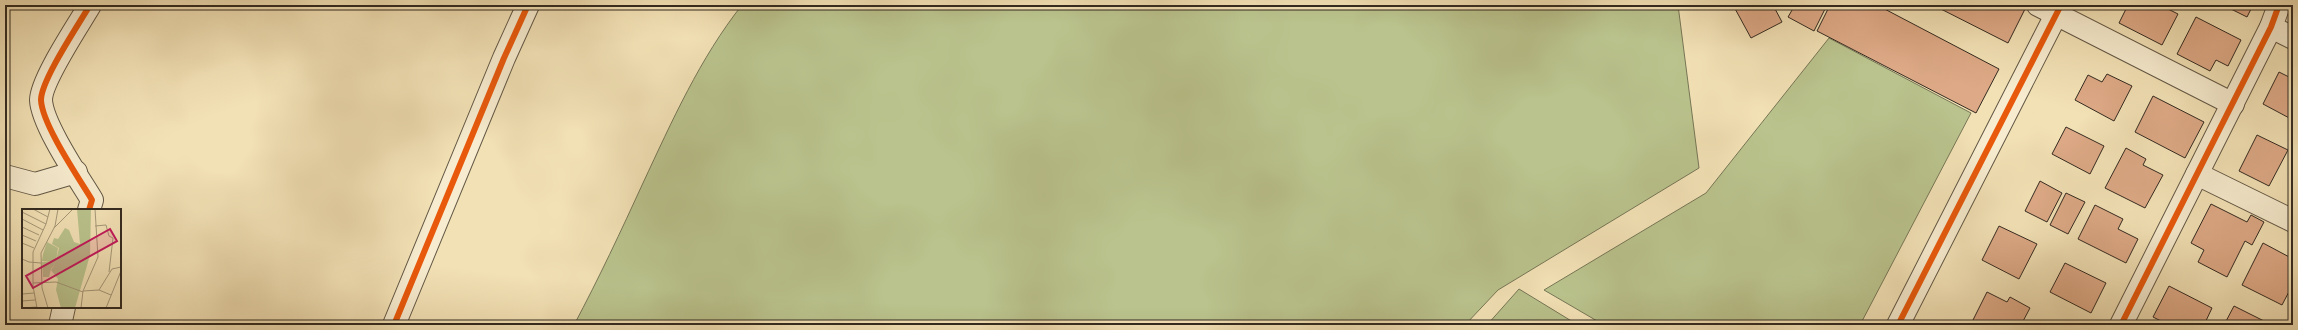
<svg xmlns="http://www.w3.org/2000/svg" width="2298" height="330" viewBox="0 0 2298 330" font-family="'IM FELL DW Pica',serif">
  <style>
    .green { fill: #bac38d; stroke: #767656 }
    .building { fill: #dda986; stroke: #332a20 }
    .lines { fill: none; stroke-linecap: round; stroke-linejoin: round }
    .minor-casing { stroke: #635845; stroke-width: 24 }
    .tertiary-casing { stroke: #635845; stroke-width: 24 }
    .minor { stroke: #f7eccf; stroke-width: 22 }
    .tertiary { stroke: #f7eccf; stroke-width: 22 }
    .cycleway-casing { stroke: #f7eccf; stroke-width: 8 }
    .cycleway { stroke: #e8590c; stroke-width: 6 }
    .inset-road { fill: none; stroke: #a69879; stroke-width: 1 }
    .view { fill: #c2185b; fill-opacity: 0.15; stroke: #c2185b; stroke-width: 2 }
    .inset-edge { fill: none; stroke: #332a20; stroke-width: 2 }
  </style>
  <rect width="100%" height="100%" fill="#f2e1b5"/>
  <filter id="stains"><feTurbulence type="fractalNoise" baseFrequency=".005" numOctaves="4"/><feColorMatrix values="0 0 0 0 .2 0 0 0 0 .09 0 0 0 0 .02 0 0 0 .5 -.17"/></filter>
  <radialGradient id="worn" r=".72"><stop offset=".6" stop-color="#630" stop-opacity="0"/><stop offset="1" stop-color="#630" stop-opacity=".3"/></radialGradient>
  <!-- green -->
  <g class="green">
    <path d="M742,5H1678L1699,168L1498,290L1465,325H574C599,278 621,231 643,183C672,121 700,58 742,5Z"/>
    <path d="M1829,38L1971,113L1860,325H1604L1544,290L1706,193Z"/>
    <path d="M1519,289L1578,325H1487Z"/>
  </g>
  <!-- building -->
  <g class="building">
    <path d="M1733,5H1773L1782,22L1751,38Z"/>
    <path d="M1795,5H1827L1814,31L1788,17Z"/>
    <path d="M1830,5H1877L1999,69L1976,113L1817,31Z"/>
    <path d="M1933,5H2017L2025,9L2008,43Z"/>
    <path d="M2128,5H2160L2178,14L2162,45L2119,23Z"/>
    <path d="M2223,5H2253L2247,17Z"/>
    <path d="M2196,17L2241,40L2228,66L2216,60L2210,71L2177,54Z"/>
    <path d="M2279,72L2293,79V120L2263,104Z"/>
    <path d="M2107,74L2132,86L2114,121L2075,100L2088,75L2102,82Z"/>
    <path d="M2153,96L2204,122L2185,158L2135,132Z"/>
    <path d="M2066,127L2104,146L2090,174L2052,154Z"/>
    <path d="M2257,135L2288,150L2269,186L2239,171Z"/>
    <path d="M2126,148L2146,159L2143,165L2163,175L2145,208L2105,188Z"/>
    <path d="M2040,181L2062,193L2047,222L2025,211Z"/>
    <path d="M2066,193L2085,202L2068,234L2050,225Z"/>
    <path d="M2211,204L2247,222L2251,215L2264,222L2252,245L2245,241L2227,277L2198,262L2204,250L2191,243Z"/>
    <path d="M2095,205L2123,219L2118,229L2138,239L2126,263L2078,239Z"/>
    <path d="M1999,226L2037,244L2019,279L1982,260Z"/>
    <path d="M2263,243L2293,259V284L2282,305L2242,285Z"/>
    <path d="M2065,263L2106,283L2091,313L2050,292Z"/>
    <path d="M2169,286L2212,308L2204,325H2169L2153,317Z"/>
    <path d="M1987,292L2007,302L2010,297L2030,308L2021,325H1978L1972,322Z"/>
    <path d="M2234,306L2272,325H2224Z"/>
  </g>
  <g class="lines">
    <!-- minor casing -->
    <g class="minor-casing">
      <g id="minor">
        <path d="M2038,5L2233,104"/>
        <path d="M2271,27L2293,38"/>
        <path d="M2197,174L2293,221"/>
        <path d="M5,176L35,184L76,172"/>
        <path d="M89,210L92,200C78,177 42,124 41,100C41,80 79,24 90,5"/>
        <path d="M60,325L64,307"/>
        <path d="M394,325L504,58L528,5"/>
        <path d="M2121,325L2271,27L2279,5"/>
      </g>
    </g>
    <!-- tertiary casing -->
    <g class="tertiary-casing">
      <path id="tertiary" d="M1898,325L2061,5"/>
    </g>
    <!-- minor -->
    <use href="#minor" class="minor"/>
    <!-- tertiary -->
    <use href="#tertiary" class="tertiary"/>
    <!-- cycleway casing -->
    <g class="cycleway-casing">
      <g id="cycleway">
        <path d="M89,210L92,200C78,177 42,124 41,100C41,80 79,24 90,5"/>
        <path d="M394,325L504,58L528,5"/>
        <path d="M1898,325L2061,5"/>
        <path d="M2121,325L2271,27L2279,5"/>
      </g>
    </g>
    <!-- cycleway -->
    <use href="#cycleway" class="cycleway"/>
  </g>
  <!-- overview -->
  <g transform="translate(22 209)">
    <rect width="99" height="99" fill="#f2e1b5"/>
    <path d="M55,0H69L68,46L53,99H39L34,81L36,70L29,61L34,53L29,60L27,68H21L20,53H29L20,52L21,45L25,33L36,39L34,52L37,39L30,35L32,29L36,30L43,19L47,21L52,33L58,35Z" fill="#bac38d"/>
    <path class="inset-road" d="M11,0L26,8M0,3L24,15M0,10L21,21M73,17L84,16L87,27L91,29L87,63M0,18L17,26M32,19L51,0M0,26L14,32M0,34L12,39M0,50L7,53L19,54M11,74L34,73L61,83M77,81L90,60L99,58M61,82L77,81L89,86M0,85L12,84M0,92L13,91M0,99L15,98M15,99L11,77V43L24,15L28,0M26,99L20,79L19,44L33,17L36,0M59,99L61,82L76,48L73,0M84,99L99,62"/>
    <path class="view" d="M88,20L95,32L11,79L4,67Z"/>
    <rect width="99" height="99" class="inset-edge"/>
  </g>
  <!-- margin -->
  <rect width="2298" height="330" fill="none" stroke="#f2e1b5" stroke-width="20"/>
  <rect x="6" y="6" width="2286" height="318" fill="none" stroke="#332a20" stroke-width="2"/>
  <rect x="10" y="10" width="2278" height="310" fill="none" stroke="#332a20"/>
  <rect width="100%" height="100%" filter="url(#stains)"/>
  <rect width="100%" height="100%" fill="url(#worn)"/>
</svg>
